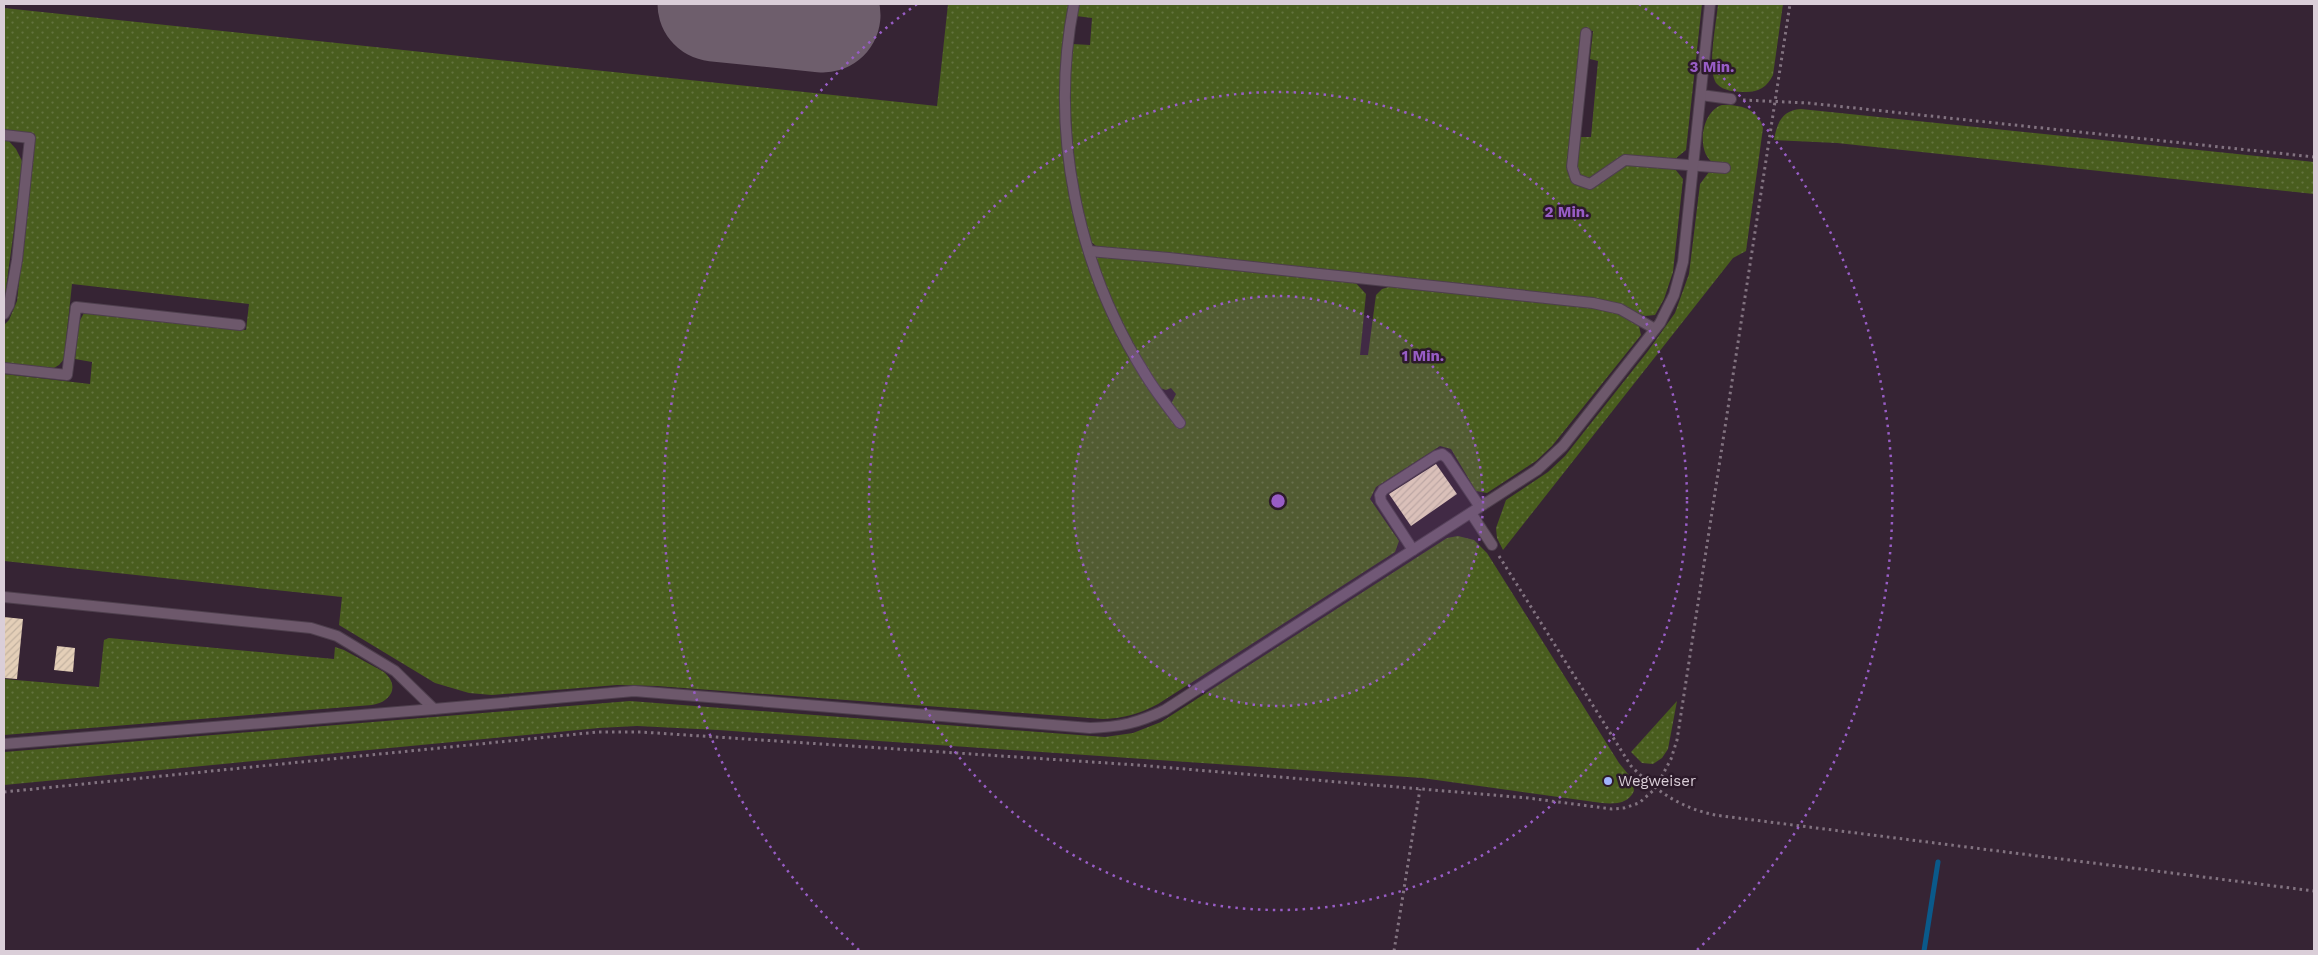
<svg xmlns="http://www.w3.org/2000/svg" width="2318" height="955" viewBox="0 0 2318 955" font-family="'Work Sans',sans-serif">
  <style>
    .grass { fill: url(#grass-dots) }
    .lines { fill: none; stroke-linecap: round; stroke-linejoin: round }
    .stream { stroke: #0a598a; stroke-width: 5 }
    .runway { stroke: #6e5e6c; stroke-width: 115 }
    .building { fill: url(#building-hatch) }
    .lane-casing { stroke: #4e3f4d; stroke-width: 12 }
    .path { stroke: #827380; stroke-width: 3; stroke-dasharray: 2.5 4; stroke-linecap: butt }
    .lane { stroke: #6d586b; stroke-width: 10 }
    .ring { fill: none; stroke: #985dc6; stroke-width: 2.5; stroke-dasharray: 2.5 5 }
    .poi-dot { fill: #a1b3fd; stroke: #2c1a2a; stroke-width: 2 }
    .labels { text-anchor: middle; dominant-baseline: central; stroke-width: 5; stroke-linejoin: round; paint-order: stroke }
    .poi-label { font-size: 15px; fill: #daced8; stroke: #2c1a2a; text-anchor: start }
    .centre { fill: #985dc6; stroke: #2c1a2a; stroke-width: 2.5 }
    .ring-label { font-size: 15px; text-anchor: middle; font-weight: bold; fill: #985dc6; stroke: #2c1a2a; stroke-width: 5; stroke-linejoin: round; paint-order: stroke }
  </style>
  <defs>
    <pattern id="grass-dots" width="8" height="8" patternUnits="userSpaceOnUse" patternTransform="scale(1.25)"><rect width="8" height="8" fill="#495d1e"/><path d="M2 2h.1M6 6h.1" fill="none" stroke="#63733e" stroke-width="1.8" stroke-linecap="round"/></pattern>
    <pattern id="building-hatch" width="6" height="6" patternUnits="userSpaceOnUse" patternTransform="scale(1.25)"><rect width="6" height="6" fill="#e4cfb8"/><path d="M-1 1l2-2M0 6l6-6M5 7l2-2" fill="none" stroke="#c3b2a0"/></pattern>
  </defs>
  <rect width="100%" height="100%" fill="#362434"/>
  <!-- grass -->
  <g class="grass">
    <path d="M948,4H1071L1067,30L1072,199L1134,362L1171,404L1176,394L1171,388L1166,390L1160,388L1139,357L1114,308L1095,257L1097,256L1354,281L1366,294L1360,355H1368L1376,295L1382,289L1392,286L1582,305L1619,313L1639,326L1641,335L1552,446L1536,461L1487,493L1476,491L1451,449L1440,446L1376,487L1370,499L1399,541L1395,552L1158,704C1139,714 1124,718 1103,719L657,686L617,685L492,695L469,693L435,683L339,625L342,597L4,561V374L90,384L92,362L75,359L79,322L84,313L246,330L249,304L72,284L64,359L59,365L52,369L4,363V325L9,320L17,301L35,134L4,130V8L937,106Z"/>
    <path d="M1078,4H1702L1686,150L1675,159L1622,156L1590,179H1582L1576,171L1580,137H1591L1598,61L1590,59L1593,31L1582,30L1574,181L1588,188L1627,164L1675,169L1683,179L1673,272L1664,299L1655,315L1645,316L1602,300L1096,246L1089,240C1072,174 1068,112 1072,44L1090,45L1092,18L1076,16Z"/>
    <path d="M1718,4H1783L1773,75C1767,87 1759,92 1746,92C1736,92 1723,91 1717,84C1706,72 1717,20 1718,4Z"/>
    <path d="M1722,105C1740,104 1759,109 1763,128L1746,251L1733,258L1503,550L1497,538L1496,528L1506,500L1548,472L1565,456L1648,351L1675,313L1689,274L1700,184L1715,164C1695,154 1701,111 1722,105Z"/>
    <path d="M1801,109L2314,162V194L1837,143L1774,140C1777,123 1782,110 1801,109Z"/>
    <path d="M4,139H7L16,149L23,163L4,303Z"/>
    <path d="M1458,536L1474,540L1487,553L1619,763L1632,779L1634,791C1628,804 1615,804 1602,803L1422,778L718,730L637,726L599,728L4,785V752L630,701L1105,737L1133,733L1161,722L1447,538Z"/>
    <path d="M109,638L334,659L335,647L344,650L384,672C401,687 390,702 372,705L4,735V679L99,687L104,640Z"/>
    <path d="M1677,701L1668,749L1662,758L1653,764L1642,763L1631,752Z"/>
  </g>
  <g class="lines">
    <!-- stream -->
    <path class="stream" d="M1924,951L1938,862"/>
    <!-- runway -->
    <path class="runway" d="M715,4L823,15"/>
  </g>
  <!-- building -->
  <g class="building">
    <path d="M1436,464L1457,494L1411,526L1389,494Z"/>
    <path d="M4,617L23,619L17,679L4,678Z"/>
    <path d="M57,646L75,648L73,672L54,670Z"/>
  </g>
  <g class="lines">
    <!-- lane casing -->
    <g class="lane-casing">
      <g id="lane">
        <path d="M1074,4C1049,130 1077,266 1145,374C1155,391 1168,407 1180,423"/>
        <path d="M1586,33L1572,167L1576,179L1590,184L1625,160L1725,168"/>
        <path d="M1701,95L1731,99"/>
        <path d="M4,135L30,138L17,260L9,305L4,314"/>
        <path d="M1089,251L1169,258L1593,303L1620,309L1655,329"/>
        <path d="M4,368L67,375L76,307L240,325"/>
        <path d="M1471,513L1492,545"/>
        <path d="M1413,550L1381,501L1380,495L1383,490L1436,456L1442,454L1447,458L1480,507"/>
        <path d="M4,597L311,628L337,636L395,671L434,709"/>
        <path d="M4,744L434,709L634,691L1090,728C1120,727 1138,723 1165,710L1537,470L1563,446L1660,323L1674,295L1683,262L1710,4"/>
      </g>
    </g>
    <!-- path -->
    <g class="path">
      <path d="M1743,100L1808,103L2314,157"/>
      <path d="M1499,556L1631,766C1657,792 1685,811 1722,816L2314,891"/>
      <path d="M4,792L598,732H641L1137,765L1528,798L1612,809L1624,808L1639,803L1655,789L1671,759L1677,740L1790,4"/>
      <path d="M1394,951L1420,789"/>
    </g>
    <!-- lane -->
    <use href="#lane" class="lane"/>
  </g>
  <!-- distance rings -->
  <circle cx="1278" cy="501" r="205" fill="#985dc6" fill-opacity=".12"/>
  <g class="ring">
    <circle cx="1278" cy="501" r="205"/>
    <circle cx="1278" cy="501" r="409"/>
    <path d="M859 950A614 614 0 0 1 917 4M1639 4A614 614 0 0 1 1697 950"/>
  </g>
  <!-- markers -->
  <circle class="poi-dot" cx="1608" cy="781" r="5"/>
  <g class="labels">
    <!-- poi labels -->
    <g class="poi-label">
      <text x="1618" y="781">Wegweiser</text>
    </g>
  </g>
  <circle cx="1278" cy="501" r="8" class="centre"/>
  <g class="ring-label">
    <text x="1712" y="72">3 Min.</text>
    <text x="1567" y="217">2 Min.</text>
    <text x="1423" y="361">1 Min.</text>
  </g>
  <!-- border -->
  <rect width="2318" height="955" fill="none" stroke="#daced8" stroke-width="10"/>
</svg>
